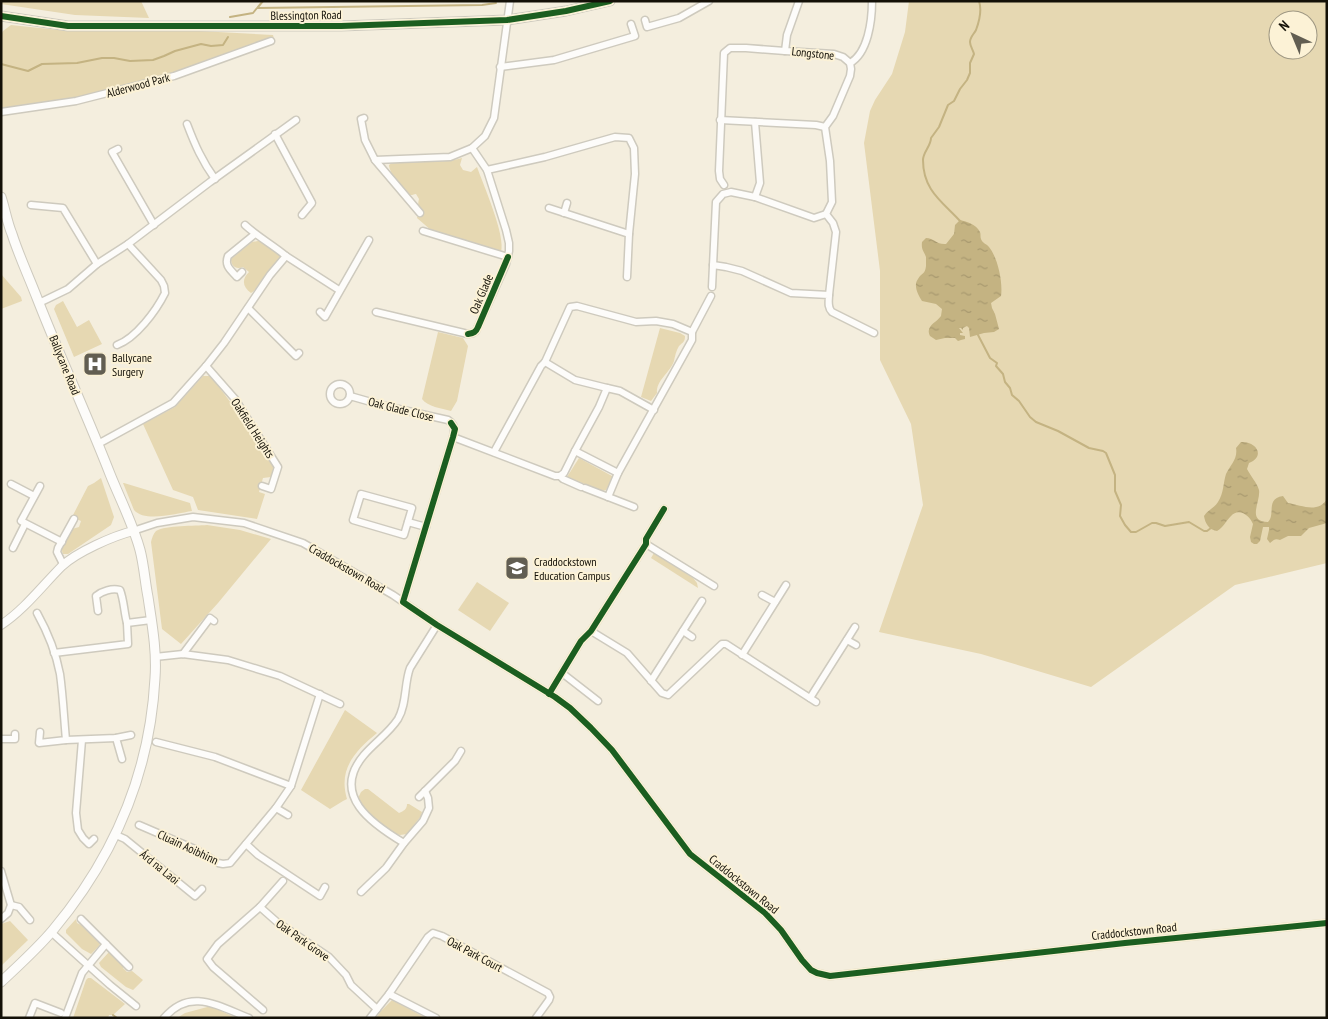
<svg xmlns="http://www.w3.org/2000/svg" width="1328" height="1019" viewBox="0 0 1328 1019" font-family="'PT Sans Narrow',sans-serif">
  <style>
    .green { fill: #e6d8b2; fill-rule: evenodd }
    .water { fill: url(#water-ripples) }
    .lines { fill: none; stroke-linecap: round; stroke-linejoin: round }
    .stream { stroke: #c4b382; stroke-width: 2 }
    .minor-casing { stroke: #cecabe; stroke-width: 9 }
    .tertiary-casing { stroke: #cecabe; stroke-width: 10 }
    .secondary-casing { stroke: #cecabe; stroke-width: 11 }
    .minor { stroke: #fdfcfa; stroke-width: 6 }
    .tertiary { stroke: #fdfcfa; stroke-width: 8 }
    .secondary { stroke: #fdfcfa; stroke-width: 9 }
    .cycleway-casing { stroke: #fcf2d6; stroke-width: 9 }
    .cycleway { stroke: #1b5e20; stroke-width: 6 }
    .labels { text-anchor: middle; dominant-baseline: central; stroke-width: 4; stroke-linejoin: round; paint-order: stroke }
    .street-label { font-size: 12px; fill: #131007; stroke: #fcf2d6 }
    .poi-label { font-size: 12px; fill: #131007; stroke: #fcf2d6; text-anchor: start }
  </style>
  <defs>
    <pattern id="water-ripples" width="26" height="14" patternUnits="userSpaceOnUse" patternTransform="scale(1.25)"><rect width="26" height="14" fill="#c4b382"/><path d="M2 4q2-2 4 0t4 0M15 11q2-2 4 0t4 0" fill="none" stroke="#a8996f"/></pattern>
  </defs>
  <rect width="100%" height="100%" fill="#f4eede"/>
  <!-- green -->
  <g class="green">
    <path d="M1,1H141L149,18L75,15L1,4Z"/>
    <path d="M909,1H1327V563L1235,585L1091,687L981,654L879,632L923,505L911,424L880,360V271L864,143L870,111L875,100L892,74L905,32ZM1278,20H1308V50H1278Z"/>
    <path d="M11,25L69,31H199L273,35L274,39L173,74L75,100L1,109V35L3,31Z"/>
    <path d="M462,158L460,165L463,170L471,172L477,167C483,184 506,236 501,252L432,231L417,218C420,211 417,205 419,199L416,194C411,195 411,196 407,193C401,189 389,172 389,165C401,155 430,161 446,161C451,161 457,159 462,158Z"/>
    <path d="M258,241H262L280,255V260L266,274L254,291L251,293C243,287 241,280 249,272L243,267C236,270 231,266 231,259L252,242Z"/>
    <path d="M1,274L21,297L22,301L1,309Z"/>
    <path d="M63,301L77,327L89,320L102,344L74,357L54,309L56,305Z"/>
    <path d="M660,328L680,333L685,336C685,342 683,342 679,346C676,351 675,356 674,361C670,373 656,380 657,393L651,401L641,397Z"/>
    <path d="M438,332L463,338L468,346L457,401L451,411C441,408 428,407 422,399Z"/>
    <path d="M203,376H211L231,403L274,467L271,477L263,478L259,492L265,494L257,519L198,510L193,497L173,490L143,424L175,407Z"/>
    <path d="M579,458L612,476L613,478L606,490L602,491L567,477Z"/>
    <path d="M101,478L114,517L111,525L68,554H63C59,546 68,536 72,529L79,527L81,521L72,517L88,486L94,483Z"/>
    <path d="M123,483H124L190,503L192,511C178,513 145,523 134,510Z"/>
    <path d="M207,525L240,530L271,539L218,603L181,644L162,629L151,542C152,538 153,534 156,531C166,525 195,526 207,525Z"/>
    <path d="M654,553L693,578L697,583L698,588L651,558Z"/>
    <path d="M477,582L509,603L490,631L458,610Z"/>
    <path d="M345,710L377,733C355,751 338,769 347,799L343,801L330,809L301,790Z"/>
    <path d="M365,789H368L399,813C404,811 407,809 407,804H409L422,812L421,816L407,834L400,835L393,833L367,812L358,798L361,792Z"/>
    <path d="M76,919L77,923L81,925L100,944L98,947L91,954L82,949L66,933V930Z"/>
    <path d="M10,921L28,940L1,966V924Z"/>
    <path d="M109,952L111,953L123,964V968L127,972L132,971L143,980L133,990L126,987L101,967L99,963Z"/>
    <path d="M88,978H91L125,1004L113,1015H109L108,1018H73L86,980Z"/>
    <path d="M392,1000L426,1018H376L381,1011Z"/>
    <path d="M211,1006L236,1018H177L185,1013Z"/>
  </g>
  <!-- water -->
  <g class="water">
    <path d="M960,220C967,222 976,224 980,232C981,234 980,237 981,239C982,243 987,244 989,247C998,258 1003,283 1001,296L991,303L992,308L995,314L999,329L994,332L984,333L970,337L969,328L967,326L963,328V330L961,328H959L963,333H960V335L965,336V339L961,340L958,341L955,338H945L936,340L930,336C925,326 936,323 941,316L942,309L936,304L922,301C918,295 913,285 918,279C922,272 925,275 926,266C926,263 926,260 926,257C924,251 921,250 922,242L926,238C934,238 937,245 946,244L954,234L955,225Z"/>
    <path d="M1241,442C1256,441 1266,456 1249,463L1247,469C1250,475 1257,483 1259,490C1261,501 1246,522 1268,522C1276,514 1265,499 1283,496L1288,503C1301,505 1318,514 1327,499V523L1309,528L1301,536H1288L1280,540C1275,538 1274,540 1270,543L1267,539L1269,530V527H1263L1260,541L1257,544H1254L1251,542L1250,537L1253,524C1250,516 1239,507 1231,516C1225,522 1224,527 1217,531C1209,530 1205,523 1204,516C1208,510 1214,508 1218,502C1224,493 1223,483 1226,474C1230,465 1238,459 1236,448Z"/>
  </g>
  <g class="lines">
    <!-- stream -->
    <g class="stream">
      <path d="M258,7L263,1"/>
      <path d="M230,17L253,13L257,8L482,5L496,3"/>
      <path d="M1,64L28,71L42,64L77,63L102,58H114L130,61L153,60L164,56L175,51L201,44L211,46L223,45L228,37"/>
      <path d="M961,222C943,202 923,191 923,160C923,152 931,146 931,138L939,127L948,105L954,101L960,89L967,80L970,73V63L974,54C973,50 970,46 970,42C970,37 974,34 976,30C979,22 982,10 979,1"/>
      <path d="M977,333L990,358L997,363L996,366L1003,374L1005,382L1010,388L1012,395L1019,401L1030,417L1036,422L1058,431L1089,448L1103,451L1106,453L1115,475V491L1121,505L1120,516L1125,525L1131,532H1136L1152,523H1156L1165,526L1189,522L1204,531H1207L1211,528"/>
      <path d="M113,1015L117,1018"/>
    </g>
    <!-- minor casing -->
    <g class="minor-casing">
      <g id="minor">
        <path d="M799,1L787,35L785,51L834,54L843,57L850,63C868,53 872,21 872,1"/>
        <path d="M645,20L647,27L679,18L709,1"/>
        <path d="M500,67L554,60L635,36L631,24"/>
        <path d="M1,112L76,101L174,76L271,41"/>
        <path d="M364,118L361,119L365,140L375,160L450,157L472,148L485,136L494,118L510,1"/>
        <path d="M720,120L816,125L825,127"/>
        <path d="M187,124C195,145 202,161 215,179"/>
        <path d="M275,134L312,203L302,215"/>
        <path d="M118,149L112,152L154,225"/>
        <path d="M375,160L420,213"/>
        <path d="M487,170L545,157L615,137L629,138L634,148L635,174L629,234L627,277"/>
        <path d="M724,185L720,179L719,171L724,53L730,48H746L785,51"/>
        <path d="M755,197L760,183L755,122"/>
        <path d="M31,205L63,208L97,264"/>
        <path d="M549,208L629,234"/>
        <path d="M564,213L567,203"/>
        <path d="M245,225C258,237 273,245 286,256L339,290"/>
        <path d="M423,231L508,257"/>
        <path d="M713,265L726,267L742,271L791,293L829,295C829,301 827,307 832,312L874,333"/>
        <path d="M242,272L237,277C231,270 224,266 228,256L255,234"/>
        <path d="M712,287L716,202L723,194L731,192L755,197L814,218L826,214"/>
        <path d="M829,295L836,232L833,223L826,214L832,202L830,161L825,127L833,116L850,76L851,69L850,63"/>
        <path d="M39,303L68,289L97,264L128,244L210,182L296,120"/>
        <path d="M248,308L296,356L299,353"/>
        <path d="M320,312L325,317L369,240"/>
        <path d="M376,312L468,334L473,333L476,331L506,264L509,251V243L506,230L487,170L472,148"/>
        <path d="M692,332L711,296"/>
        <path d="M117,345C136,338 156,311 165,293L164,286L161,280L128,244"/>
        <path d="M545,362L575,380L607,388"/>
        <path d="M206,366L235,399L278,467L271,489L262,486"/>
        <circle cx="340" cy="394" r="10"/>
        <path d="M350,396L385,406L448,420C455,425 455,429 453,437L403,602"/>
        <path d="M453,437L555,476H560L563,479L581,487"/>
        <path d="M98,444L173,403L206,366L224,343L270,275L286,256"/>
        <path d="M575,451L599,407L607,388L620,391L654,410"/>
        <path d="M494,452L541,366L545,362L570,307L577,306L636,322L656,321L673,324L692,332V340L618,473L575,451L564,473L560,476"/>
        <path d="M11,484L34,496"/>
        <path d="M40,486L21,521L62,542"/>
        <path d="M585,488L634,507"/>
        <path d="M361,494L412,508L404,535L353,520Z"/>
        <path d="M608,497L618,473"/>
        <path d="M408,522L426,527"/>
        <path d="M133,531L157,523L193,517L244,523L303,543L393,595L437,625L555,697L570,708L591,728L612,750L690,854L765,913L781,930L802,960L811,970L817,973L830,976L1125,943L1327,923"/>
        <path d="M646,544L714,586"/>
        <path d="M13,548L25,524"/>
        <path d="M63,564L57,552L58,548L74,519"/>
        <path d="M762,595L775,602"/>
        <path d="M98,611L96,596C102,591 112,588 120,590C124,600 124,612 127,623"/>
        <path d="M37,613C47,631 56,653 60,674C63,696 64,718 66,740L39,743L40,732"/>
        <path d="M591,631L627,653L662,693L668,695L722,644H726L816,702"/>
        <path d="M683,631L692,637"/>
        <path d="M847,640L856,645"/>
        <path d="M54,653L128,644L127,623L151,620"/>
        <path d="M183,654L210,618L214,621"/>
        <path d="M742,655L786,585"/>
        <path d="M155,657L183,654L228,660L280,676L340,704"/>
        <path d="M562,673L598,701"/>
        <path d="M651,681L702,601"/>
        <path d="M549,694L581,641L591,631L646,544V539L664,509"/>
        <path d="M810,698L855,627"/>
        <path d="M116,738L122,759"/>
        <path d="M1,739H15V734"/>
        <path d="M66,740L116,738L131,735"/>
        <path d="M82,740L76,813L78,830L83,838L89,844L94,839"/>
        <path d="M156,742L215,757L291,786"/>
        <path d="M419,797L455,761L461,751"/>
        <path d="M276,808L288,815"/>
        <path d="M139,825L197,850L218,863L223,864L230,863L276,808L291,786L320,694"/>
        <path d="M116,835L125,839L195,896L202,889"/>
        <path d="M404,843C372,824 330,795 364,755C374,743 389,733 398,719C407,704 404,684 410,668L437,625"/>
        <path d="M246,844L258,855L320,896L325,887"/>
        <path d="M1,871L11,905L8,913L1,919"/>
        <path d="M361,892L386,868L404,843L423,821L429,808L428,798L425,791"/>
        <path d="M11,905L19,907L30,920"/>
        <path d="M260,907L277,922L329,957L346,975L351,985L377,1009L370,1018"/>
        <path d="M81,919L129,967"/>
        <path d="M51,932L110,985L136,1006"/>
        <path d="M389,994L436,1018"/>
        <path d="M377,1009L389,994L428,937L433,933L442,936L548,993L550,997L549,1000L536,1018"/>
        <path d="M263,1010L213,967L207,959L218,944L260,907L283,881"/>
        <path d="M29,1018L35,1003L61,1013"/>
        <path d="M65,1018L82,973L106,944"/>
        <path d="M164,1018C190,987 218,1006 249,1018"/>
      </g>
    </g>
    <!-- tertiary casing -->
    <g class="tertiary-casing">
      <path id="tertiary" d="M1,625C24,610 42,586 62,566C77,552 113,536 133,531"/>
    </g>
    <!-- secondary casing -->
    <g class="secondary-casing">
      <g id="secondary">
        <path d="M1,16L68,26H341L507,20L566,11L610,1"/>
        <path d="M1,197C5,209 7,222 12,234C19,256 29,277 37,298C60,357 87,415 110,474C120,499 133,524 140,550C144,565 145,582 148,597C152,624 157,651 155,678C150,773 114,857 53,930C38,948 19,965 1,982"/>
      </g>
    </g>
    <!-- minor -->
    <use href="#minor" class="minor"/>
    <!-- tertiary -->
    <use href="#tertiary" class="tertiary"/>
    <!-- secondary -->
    <use href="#secondary" class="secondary"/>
    <!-- cycleway casing -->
    <g class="cycleway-casing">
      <g id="cycleway">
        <path d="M1,16L68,26H341L507,20L566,11L610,1"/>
        <path d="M468,334C474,333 476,332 478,327L508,257"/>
        <path d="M451,423L455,429L453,437L403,602L437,625L555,697L570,708L591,728L612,750L690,854L765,913L781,930L802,960L811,970L817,973L830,976L1125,943L1327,923"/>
        <path d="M549,694L581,641L591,631L646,544V539L664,509"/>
      </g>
    </g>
    <!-- cycleway -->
    <use href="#cycleway" class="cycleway"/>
  </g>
  <!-- icons -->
  <defs>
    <g id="hospital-square" transform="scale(1.25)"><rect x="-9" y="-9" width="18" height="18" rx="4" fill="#625e52" stroke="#fcf2d6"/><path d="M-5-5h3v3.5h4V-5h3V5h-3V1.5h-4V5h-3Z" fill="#fff"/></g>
    <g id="school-square" transform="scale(1.25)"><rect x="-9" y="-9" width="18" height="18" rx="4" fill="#625e52" stroke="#fcf2d6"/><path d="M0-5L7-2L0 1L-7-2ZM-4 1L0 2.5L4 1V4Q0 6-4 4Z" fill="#fff"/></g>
  </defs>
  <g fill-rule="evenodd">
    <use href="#hospital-square" x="95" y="364"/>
    <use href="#school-square" x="517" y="568"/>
  </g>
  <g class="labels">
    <!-- street labels -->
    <g class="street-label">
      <text transform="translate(306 15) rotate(-1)">Blessington Road</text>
      <text transform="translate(813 53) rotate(6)">Longstone</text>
      <text transform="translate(138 85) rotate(-15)">Alderwood Park</text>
      <text transform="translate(481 294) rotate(-67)">Oak Glade</text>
      <text transform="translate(65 365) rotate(68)">Ballycane Road</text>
      <text transform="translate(401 409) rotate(14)">Oak Glade Close</text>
      <text transform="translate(253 428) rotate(57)">Oakfield Heights</text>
      <text transform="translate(347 568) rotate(30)">Craddockstown Road</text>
      <text transform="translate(188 847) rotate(25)">Cluain Aoibhinn</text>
      <text transform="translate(160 867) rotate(39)">Árd na Laoi</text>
      <text transform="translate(744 884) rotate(39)">Craddockstown Road</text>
      <text transform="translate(1134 931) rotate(-6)">Craddockstown Road</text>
      <text transform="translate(303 940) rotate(35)">Oak Park Grove</text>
      <text transform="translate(475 954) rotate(28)">Oak Park Court</text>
    </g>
    <!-- poi labels -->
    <g class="poi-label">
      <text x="112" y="357">Ballycane<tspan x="112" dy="14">Surgery</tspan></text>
      <text x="534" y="561">Craddockstown<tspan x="534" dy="14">Education Campus</tspan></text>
    </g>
  </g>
  <!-- border -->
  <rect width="1328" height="1019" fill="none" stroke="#131007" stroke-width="5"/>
  <!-- north arrow -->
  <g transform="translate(1293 35) rotate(316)"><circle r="24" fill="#fcf2d6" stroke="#9f9883"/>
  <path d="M0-4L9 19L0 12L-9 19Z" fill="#625e52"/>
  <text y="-8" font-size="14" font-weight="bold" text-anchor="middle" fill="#131007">N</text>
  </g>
</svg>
